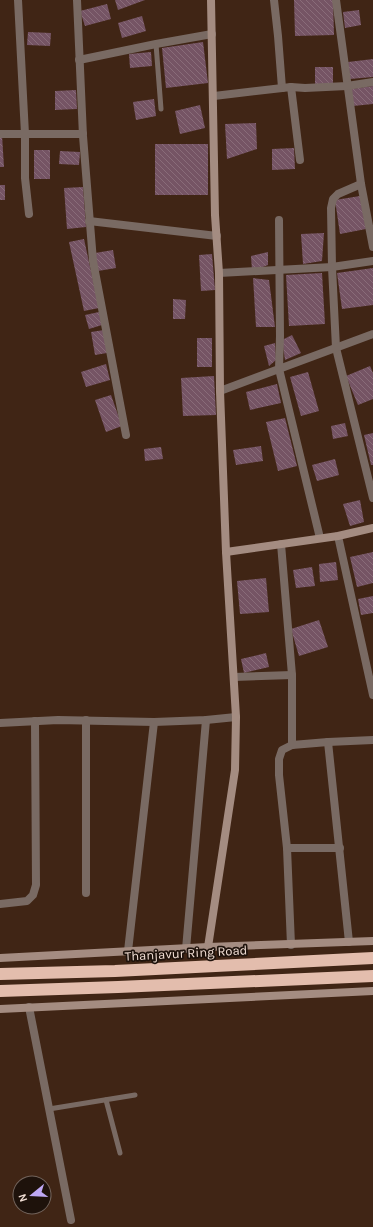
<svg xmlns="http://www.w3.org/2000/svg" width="373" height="1227" viewBox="0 0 373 1227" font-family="Karla,sans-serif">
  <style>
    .building { fill: url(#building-back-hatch) }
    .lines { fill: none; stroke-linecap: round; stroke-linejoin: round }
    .lane { stroke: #796a63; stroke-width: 5 }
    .street { stroke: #796a63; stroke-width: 8 }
    .secondary { stroke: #a48c81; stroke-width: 8 }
    .highway { stroke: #e3bdad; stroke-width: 12 }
    .labels { text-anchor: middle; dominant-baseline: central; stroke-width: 3.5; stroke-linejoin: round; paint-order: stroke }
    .street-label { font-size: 13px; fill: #f2dfd5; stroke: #1e120b }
  </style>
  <defs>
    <pattern id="building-back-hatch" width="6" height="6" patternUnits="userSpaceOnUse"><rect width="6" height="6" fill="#755464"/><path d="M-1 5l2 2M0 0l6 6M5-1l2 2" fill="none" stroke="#896c79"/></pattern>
  </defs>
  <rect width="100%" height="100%" fill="#402515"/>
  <!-- building -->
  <g class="building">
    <path d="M115,0H145L118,10Z"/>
    <path d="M294,0H333L334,35L295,36Z"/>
    <path d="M107,4L111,19L85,26L80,11Z"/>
    <path d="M359,10L361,25L345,28L343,12Z"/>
    <path d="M142,16L146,31L122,38L118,23Z"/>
    <path d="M28,32L51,33L50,46L27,45Z"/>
    <path d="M203,42L208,83L166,88L162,48Z"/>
    <path d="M151,52L152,66L130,68L129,54Z"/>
    <path d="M373,59V77L350,79L348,62Z"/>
    <path d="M315,67H333V84L315,85Z"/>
    <path d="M373,86V104L353,106L351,89Z"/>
    <path d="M76,90L77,109L55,110V91Z"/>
    <path d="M154,99L156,116L136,120L133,102Z"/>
    <path d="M200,105L205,128L180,134L175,111Z"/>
    <path d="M256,123L257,149L227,159L225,124Z"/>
    <path d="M0,135H2L4,167H0Z"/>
    <rect x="155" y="144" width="53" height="51"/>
    <path d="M294,148L295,169L272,170V149Z"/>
    <rect x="34" y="150" width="16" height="29"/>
    <path d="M60,151L80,152L79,165L59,164Z"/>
    <rect x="0" y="185" width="5" height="15"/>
    <path d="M83,187L86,227L67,229L64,188Z"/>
    <path d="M360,196L366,229L340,234L335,200Z"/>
    <path d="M324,233L322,261L303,264L301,234Z"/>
    <path d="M84,239L99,308L84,311L69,242Z"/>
    <path d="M113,250L116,268L98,271L95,253Z"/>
    <path d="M268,252V265L252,271L251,256Z"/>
    <path d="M212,254L215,290L201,291L199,255Z"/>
    <path d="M373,268V305L342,309L337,273Z"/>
    <path d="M322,273L325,324L289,326L286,275Z"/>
    <path d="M253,278L269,280L275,327H256Z"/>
    <path d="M173,299L186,300L185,319H173Z"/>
    <path d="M99,312L102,325L89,329L85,315Z"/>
    <path d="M104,330L107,353L95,355L91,332Z"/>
    <path d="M292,335L301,353L285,360L282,340Z"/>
    <rect x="197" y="338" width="15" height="29"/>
    <path d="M275,343L276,360L269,366L264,346Z"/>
    <path d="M106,364L110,380L86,387L81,372Z"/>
    <path d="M370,366L373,373V399L358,405L346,376Z"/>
    <path d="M308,372L319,411L301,416L290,377Z"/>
    <path d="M214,376L216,415L183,416L181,378Z"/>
    <path d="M277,384L281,403L250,410L246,392Z"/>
    <path d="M111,395L122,426L106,432L95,400Z"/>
    <path d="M285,418L297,466L278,471L266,422Z"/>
    <path d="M345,423L348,436L333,439L331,426Z"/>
    <path d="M373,433V465H371L364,435Z"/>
    <path d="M261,446L263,461L236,465L233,450Z"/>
    <path d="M161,447L163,459L145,461L144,449Z"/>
    <path d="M335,459L339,475L317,481L312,465Z"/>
    <path d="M360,500L364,522L350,526L343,504Z"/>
    <path d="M373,552V583L357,587L350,557Z"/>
    <path d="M336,562L338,580L320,582L319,564Z"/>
    <path d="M312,567L315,586L296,588L293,570Z"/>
    <path d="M266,578L269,612L240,614L237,581Z"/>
    <path d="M373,596V613L361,615L358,599Z"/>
    <path d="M319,620L328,647L299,656L291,629Z"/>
    <path d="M266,653L269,667L244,673L241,659Z"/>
  </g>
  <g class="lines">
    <!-- lane -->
    <g class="lane">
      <path d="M156,44L161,109"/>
      <path d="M106,1100L120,1153"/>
      <path d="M49,1109L135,1095"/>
    </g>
    <!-- street -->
    <g class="street">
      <path d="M18,0L25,134V178L29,214"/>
      <path d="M77,0L83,136L93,261L126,435"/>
      <path d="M274,0L278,36L282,88"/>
      <path d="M336,0L361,184L373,247"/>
      <path d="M79,60L156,44L212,34"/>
      <path d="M291,87L300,160"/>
      <path d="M214,96L291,87L305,88L347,86L373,82"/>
      <path d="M0,134H83"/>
      <path d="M361,184L338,194L333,199L331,208L332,267L336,348L373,498"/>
      <path d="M279,220L280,336L279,369L320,538"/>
      <path d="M89,221L217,236"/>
      <path d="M219,273L332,267L373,261"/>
      <path d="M220,391L373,334"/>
      <path d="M338,536L373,695"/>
      <path d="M281,544L292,675V745"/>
      <path d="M234,677L292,675"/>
      <path d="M86,720V893"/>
      <path d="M0,723L58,720L154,722L206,720L236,717"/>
      <path d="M328,742L349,942"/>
      <path d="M287,848H340"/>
      <path d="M0,904L27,901L33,895L36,885L35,721"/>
      <path d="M291,945L287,848L279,775V759L282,750L292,745L328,742L373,740"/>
      <path d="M186,949L206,720"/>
      <path d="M128,951L154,722"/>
      <path d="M29,1007L71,1220"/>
    </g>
    <!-- secondary -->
    <g class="secondary">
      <path d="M226,552L338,536L373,528"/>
      <path d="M208,947L235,770L236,717L226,552L220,391L219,273L215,215L211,0"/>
      <path d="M0,958L208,947L373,941"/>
      <path d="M0,1009L373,991"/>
    </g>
    <!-- highway -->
    <g class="highway">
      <path d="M0,974L115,971L373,958"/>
      <path d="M0,991L118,987L373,976"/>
    </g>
  </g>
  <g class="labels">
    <!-- street labels -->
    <g class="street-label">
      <text transform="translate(186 953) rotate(-3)">Thanjavur Ring Road</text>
    </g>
  </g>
  <!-- north arrow -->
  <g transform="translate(32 1195) rotate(252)"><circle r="19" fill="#1e120b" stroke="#73645c"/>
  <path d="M0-3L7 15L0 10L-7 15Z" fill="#bfa8f4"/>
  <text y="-6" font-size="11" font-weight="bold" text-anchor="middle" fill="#f2dfd5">N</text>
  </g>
</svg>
